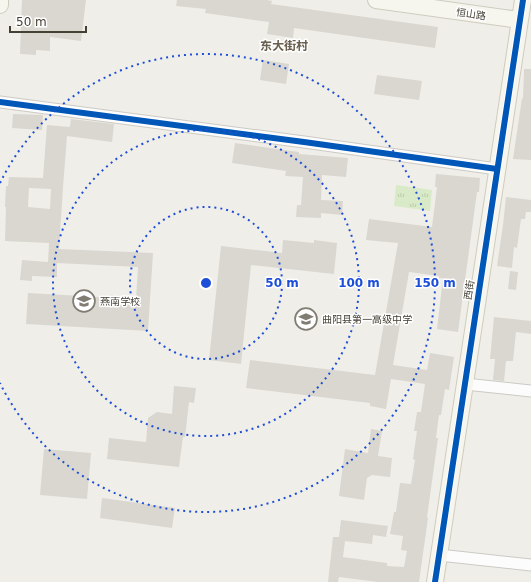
<svg xmlns="http://www.w3.org/2000/svg" width="531" height="582" viewBox="0 0 531 582" font-family="'DejaVu Sans','Noto Sans SC',sans-serif">
  <style>
    .grass { fill: url(#grass-tufts) }
    .building { fill: #d9d7d0; fill-rule: evenodd }
    .lines { fill: none; stroke-linecap: round; stroke-linejoin: round }
    .street-casing { stroke: #cccac4; stroke-width: 13 }
    .secondary-casing { stroke: #cfccbf; stroke-width: 18 }
    .street { stroke: #fdfcfc; stroke-width: 11 }
    .secondary { stroke: #f6f5ee; stroke-width: 16 }
    .cycleway-casing { stroke: #fff; stroke-width: 8 }
    .cycleway { stroke: #0057b8; stroke-width: 6 }
    .ring { fill: none; stroke: #1d4ed8; stroke-width: 2; stroke-dasharray: 2 4 }
    .labels { text-anchor: middle; dominant-baseline: central; stroke-width: 3; stroke-linejoin: round; paint-order: stroke }
    .street-label { font-size: 10px; fill: #454034; stroke: #fff }
    .poi-label { font-size: 10px; fill: #454034; stroke: #fff; text-anchor: start }
    .quarter-label { font-size: 12px; font-weight: bold; fill: #685f4c; stroke: #fff }
    .centre { fill: #1d4ed8; stroke: #fff; stroke-width: 2 }
    .ring-label { font-size: 12px; text-anchor: middle; font-weight: bold; fill: #1d4ed8; stroke: #fff; stroke-width: 3; stroke-linejoin: round; paint-order: stroke }
  </style>
  <defs>
    <pattern id="grass-tufts" width="24" height="20" patternUnits="userSpaceOnUse"><rect width="24" height="20" fill="#d9eac8"/><path d="M3 7l-1-3M5 7V3M7 7l1-3M15 17l-1-3M17 17v-4M19 17l1-3" fill="none" stroke="#bccaac"/></pattern>
  </defs>
  <rect width="100%" height="100%" fill="#f0eee8"/>
  <!-- grass -->
  <path class="grass" d="M396,185L432,190L430,211L394,206Z"/>
  <!-- building -->
  <g class="building">
    <path d="M22,0H86L81,41L50,37V51L36,50V55L20,54Z"/>
    <path d="M177,0H267L272,1L271,4L438,27L435,48L294,28L293,38L267,34L269,22L205,13L206,9L176,6Z"/>
    <path d="M263,60L289,64L286,84L260,80Z"/>
    <path d="M524,69H531V160L513,159L522,98L523,99Z"/>
    <path d="M377,75L422,81L419,100L374,94Z"/>
    <path d="M13,114L43,115L42,130L12,128Z"/>
    <path d="M71,119L114,124L112,142L67,136L63,187L59,249L153,253L148,331L26,324L28,293L136,299L138,267L57,263V277L32,276V281L20,280L22,260L48,262L49,243L5,241L6,207H5L6,186H8L9,177L43,178L47,125L70,127ZM29,188L51,189L50,209L28,207Z"/>
    <path d="M235,143L299,152V154L348,158L346,177L322,175L321,200L343,201L342,215L321,213V218L296,217L297,205H301L303,177L285,176L286,171L232,163Z"/>
    <path d="M436,174L480,178L479,192H477L458,332L437,329L443,278H439V276L409,272L393,365L427,370L430,353L454,357L449,390L445,389L441,415H439L436,438H438L427,517L428,518L419,582H378L339,577L338,582H328L333,537H339L341,520L388,526L386,537L373,535L372,544L345,541L343,557L387,563V566L404,567L407,551L401,550L403,536L390,534L394,512H396L400,483L411,484L415,460L413,459L417,431H414L417,412H421L425,384L391,379L386,409L370,406V403L246,388L250,360L375,375L398,243L366,240L369,219L432,227L437,187H435Z"/>
    <path d="M506,197L531,200V212H526L525,219H521L517,248L514,247L512,268L497,266L503,225Z"/>
    <path d="M283,240L314,243V240L337,243L334,274L251,265L241,364L209,360L221,246L282,253Z"/>
    <path d="M510,271L518,272L516,290L508,289Z"/>
    <path d="M494,317L531,321V334L516,332L513,361H506L504,381L493,380L495,359H490Z"/>
    <path d="M174,386L196,388L194,403L189,402L185,437H183L179,467L107,459L109,438L146,442L148,418L157,412L172,414Z"/>
    <path d="M371,429L382,431L378,456L392,458L390,477L372,475L367,478L364,500L339,496L345,449L368,453Z"/>
    <path d="M44,449L91,453L87,499L40,495Z"/>
    <path d="M102,498L175,508L172,528L100,518Z"/>
  </g>
  <g class="lines">
    <!-- street casing -->
    <g class="street-casing">
      <g id="street">
        <path d="M0,102L304,142L497,169"/>
        <path d="M465,384L531,391"/>
        <path d="M439,555L531,565"/>
      </g>
    </g>
    <!-- secondary casing -->
    <g class="secondary-casing">
      <g id="secondary">
        <path d="M376,0L519,20"/>
        <path d="M0,5V0"/>
        <path d="M435,582L523,0"/>
      </g>
    </g>
    <!-- street -->
    <use href="#street" class="street"/>
    <!-- secondary -->
    <use href="#secondary" class="secondary"/>
    <!-- cycleway casing -->
    <g class="cycleway-casing">
      <g id="cycleway">
        <path d="M0,102L304,142L497,169"/>
        <path d="M435,582L523,0"/>
      </g>
    </g>
    <!-- cycleway -->
    <use href="#cycleway" class="cycleway"/>
  </g>
  <!-- distance rings -->
  <g class="ring">
    <circle cx="206" cy="283" r="76"/>
    <circle cx="206" cy="283" r="153"/>
    <path d="M0 183A229 229 0 1 1 0 383"/>
  </g>
  <!-- icons -->
  <defs>
    <g id="school-ring" transform="scale(1.15)"><circle r="9.5" fill="#fff" stroke="#817d73" stroke-width="1.5"/><path d="M0-5L7-2L0 1L-7-2ZM-4 1L0 2.5L4 1V4Q0 6-4 4Z" fill="#817d73"/></g>
  </defs>
  <g fill-rule="evenodd">
    <use href="#school-ring" x="84" y="301"/>
    <use href="#school-ring" x="306" y="319"/>
  </g>
  <g class="labels">
    <!-- street labels -->
    <g class="street-label">
      <text transform="translate(471 14) rotate(8)">恒山路</text>
      <text transform="translate(469 290) rotate(-81)">西街</text>
    </g>
    <!-- poi labels -->
    <g class="poi-label">
      <text x="100" y="301">燕南学校</text>
      <text x="322" y="319">曲阳县第一高级中学</text>
    </g>
    <!-- quarter labels -->
    <g class="quarter-label">
      <text x="284" y="46">东大街村</text>
    </g>
  </g>
  <circle cx="206" cy="283" r="6" class="centre"/>
  <g class="ring-label">
    <text x="282" y="287">50 m</text>
    <text x="359" y="287">100 m</text>
    <text x="435" y="287">150 m</text>
  </g>
  <!-- scale -->
  <path d="M10 26v6h76v-6" fill="none" stroke="#454034" stroke-width="2"/>
  <text x="16" y="26" font-size="12" fill="#454034" stroke="#ffffff" stroke-width="3" paint-order="stroke">50 m</text>
</svg>
